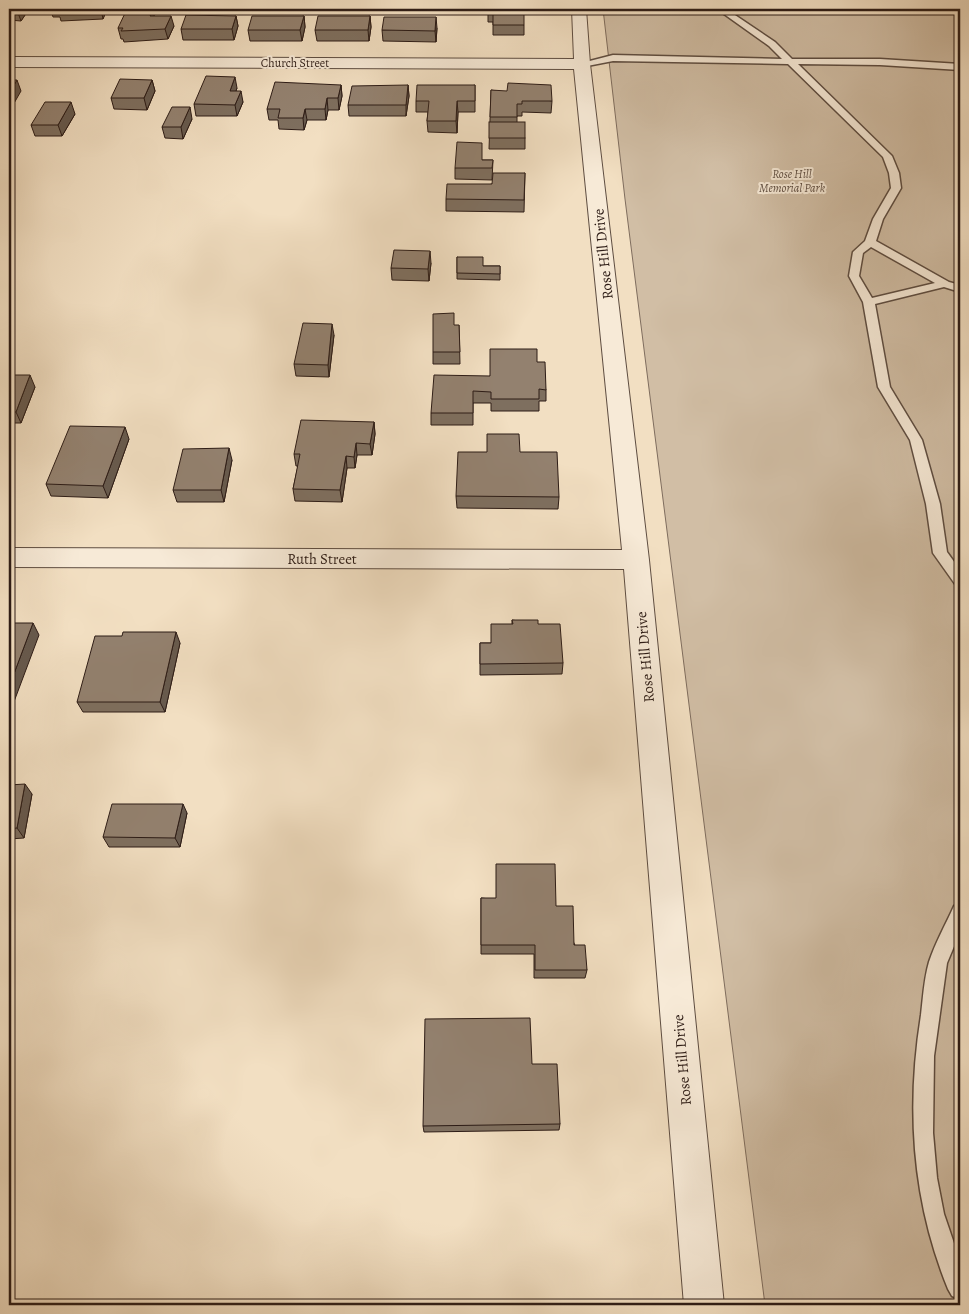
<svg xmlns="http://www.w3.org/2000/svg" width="969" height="1314" viewBox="0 0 969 1314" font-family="Alegreya,serif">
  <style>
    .green { fill: #d1bea5; stroke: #7f6d5e }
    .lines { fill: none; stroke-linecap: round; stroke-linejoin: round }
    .lane-casing { stroke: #5e4d41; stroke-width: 3 }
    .street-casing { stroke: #5e4d41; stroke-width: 2 }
    .lane { fill: #f7ead7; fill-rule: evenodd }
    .street { fill: #f7ead7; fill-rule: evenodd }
    .wall { fill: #7e6f5f; stroke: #2d1c16 }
    .shaded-wall { fill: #675a4e; stroke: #2d1c16 }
    .building { fill: #93816f; stroke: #2d1c16 }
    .labels { text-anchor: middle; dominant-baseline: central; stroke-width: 4; stroke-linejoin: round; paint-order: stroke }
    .far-street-label { font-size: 12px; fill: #2d1c16; stroke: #f7ead7 }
    .far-park-label { font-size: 12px; font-style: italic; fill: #5e4d41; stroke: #f7ead7 }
    .street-label { font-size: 15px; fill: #2d1c16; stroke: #f7ead7 }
  </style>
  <rect width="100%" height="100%" fill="#f2dfc2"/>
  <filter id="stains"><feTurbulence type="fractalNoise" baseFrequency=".004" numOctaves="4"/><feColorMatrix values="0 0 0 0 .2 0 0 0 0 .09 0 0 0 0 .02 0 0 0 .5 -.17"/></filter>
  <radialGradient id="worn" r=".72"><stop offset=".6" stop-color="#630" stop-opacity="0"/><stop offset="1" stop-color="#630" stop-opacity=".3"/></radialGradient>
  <!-- green -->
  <path class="green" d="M603,9H960V1305H765L625,199Z"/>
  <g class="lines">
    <!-- lane casing -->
    <g class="lane-casing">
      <g id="lane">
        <path d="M717,9H726L775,42L792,59H880L960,64V70L880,65L798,64L892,156L899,173L901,188L883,219L876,241L949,282L960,285V292L944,287L875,304L890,387L922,440L940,504L947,552L960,570V585L955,584L933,553L926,504L910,440L878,387L863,302L849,276L853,252L865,241L873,219L891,188L889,173L883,157L788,64L613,61L582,67L578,64L613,55L782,59L769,46ZM871,247L935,283L872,298L859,276L863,253Z"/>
        <path d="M960,904V932L947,963L934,1056L933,1133L937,1178L944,1214L960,1261V1299L952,1296L948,1289C912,1201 906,1108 921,1015C923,998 924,979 929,962C935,943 946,924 954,906Z"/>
      </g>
    </g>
    <!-- street casing -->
    <g class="street-casing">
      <path id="street" d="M572,9H586L590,64L649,560L724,1305H684L624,569L9,567V548L622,550L574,69L9,67V57L574,59Z"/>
    </g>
    <!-- lane -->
    <use href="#lane" class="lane"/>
    <!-- street -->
    <use href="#street" class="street"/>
  </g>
  <!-- wall -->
  <g class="wall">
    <path d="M9,9H29L21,21L9,20Z"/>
    <path d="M50,9H107L103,19L61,21L60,17H53Z"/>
    <path d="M488,9L524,25V35H493V22H488Z"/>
    <path d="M153,10L154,16L174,26L168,39L124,42L123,39H121L118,28Z"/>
    <path d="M236,16L238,26L234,40H183L181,29Z"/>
    <path d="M304,16L305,27L302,41H250L248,30Z"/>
    <path d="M370,16L371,27L369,41H317L315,30Z"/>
    <path d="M437,28L436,42L383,41L382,30Z"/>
    <path d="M152,80L155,91L147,110L114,109L111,98Z"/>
    <path d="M341,85L342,96L339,110H328L326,120H307L304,130L279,129L278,120H269L267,109Z"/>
    <path d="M408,85L409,96L406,116H349L348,105Z"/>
    <path d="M475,85V112H458L457,133L428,132L427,121L428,112H416V101Z"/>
    <path d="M237,88L236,91L243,102L237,116H196L194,104Z"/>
    <path d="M491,90L552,101L551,113L522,112V116H517V122L525,138V149H489Z"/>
    <path d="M75,114L62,136H35L31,125Z"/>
    <path d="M192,119L183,139L165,138L162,127Z"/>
    <path d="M482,160H493L492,180L455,179V168Z"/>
    <path d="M525,173L524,212L446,211V199Z"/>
    <path d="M457,257L483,266H500V280L457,279Z"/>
    <path d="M431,263L429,281L392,280L391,268Z"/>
    <path d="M459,325L460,364H433V352Z"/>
    <path d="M334,335L329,377L296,376L294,364Z"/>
    <path d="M537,362L546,390V401H539V411H491V403H473V425H431V413L490,376Z"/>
    <path d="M9,375L35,387L21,423H9Z"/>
    <path d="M374,422L375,434L372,455H357L355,468H347L342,502L295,501L293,489L298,466H296L294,454Z"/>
    <path d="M129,439L108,498L51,496L46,484Z"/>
    <path d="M520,452L559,497L558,509L457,508L456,496Z"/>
    <path d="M232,460L224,502H177L173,490Z"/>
    <path d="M512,620L538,624L563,663L562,674L480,675V643H491L512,624Z"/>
    <path d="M180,643L165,712H83L77,702Z"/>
    <path d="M9,785L32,794L24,838L9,839Z"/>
    <path d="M187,813L180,847H109L103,837Z"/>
    <path d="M481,898L556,906L587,970L585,978H534V954H481Z"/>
    <path d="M532,1064L560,1124L559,1130L424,1132L423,1126Z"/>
  </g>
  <!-- shaded-wall -->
  <g class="shaded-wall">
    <path d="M18,9H29L21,21L17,10Z"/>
    <path d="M101,9H107L103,19Z"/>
    <path d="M153,10L155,20L150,16Z"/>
    <path d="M171,16L174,26L168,39L165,29Z"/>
    <path d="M236,16L238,26L234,40L232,29Z"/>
    <path d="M304,16L305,27L302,41L300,30Z"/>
    <path d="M370,16L371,27L369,41L368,30Z"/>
    <path d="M436,17L437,28L436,42L435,31Z"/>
    <path d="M235,77L237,88L232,102L230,91Z"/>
    <path d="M17,80L21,91L9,112V94Z"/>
    <path d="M152,80L155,91L147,110L144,98Z"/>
    <path d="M341,85L342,96L339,110L338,98Z"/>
    <path d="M408,85L409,96L406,116V105Z"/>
    <path d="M241,91L243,102L237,116L235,105Z"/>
    <path d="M327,98L328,110L326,120L325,109Z"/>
    <path d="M457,101L458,112L457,133L456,121Z"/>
    <path d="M71,102L75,114L62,136L58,125Z"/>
    <path d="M190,107L192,119L183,139L181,127Z"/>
    <path d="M305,109L307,120L304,130L303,118Z"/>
    <path d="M430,251L431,263L429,281L428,269Z"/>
    <path d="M332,324L334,335L329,377L328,365Z"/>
    <path d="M30,375L35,387L21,423L16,412Z"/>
    <path d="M374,422L375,434L372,455L370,444Z"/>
    <path d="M125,427L129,439L108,498L103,486Z"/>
    <path d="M356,443L357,455L355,468L354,457Z"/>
    <path d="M229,448L232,460L224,502L221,490Z"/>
    <path d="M346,456L347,468L342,502L340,490Z"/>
    <path d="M33,623L39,635L9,715V687Z"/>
    <path d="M176,632L180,643L165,712L160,702Z"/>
    <path d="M25,784L32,794L24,838L17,828Z"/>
    <path d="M183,804L187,813L180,847L175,838Z"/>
  </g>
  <!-- building -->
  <g class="building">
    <path d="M9,9H18L17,10H9Z"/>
    <path d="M59,9H87L58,10Z"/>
    <path d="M127,9L153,10L150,16H171L165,29L121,31L123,28H118Z"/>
    <path d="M488,9H524V25H493V12H488Z"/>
    <path d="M186,15L236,16L232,29H181Z"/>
    <path d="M252,16H304L300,30H248Z"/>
    <path d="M318,16H370L368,30H315Z"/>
    <path d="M384,17H436L435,31L382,30Z"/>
    <path d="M206,76L235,77L230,91H241L235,105L194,104Z"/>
    <path d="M120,79L152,80L144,98H111Z"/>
    <path d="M9,80H17L9,94Z"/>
    <path d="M275,82L341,85L338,98H327L325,109H305L303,118H278L280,109H267Z"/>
    <path d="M508,83L551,85L552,101H522V104H517V117H490L491,90L507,91Z"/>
    <path d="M408,85L406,105H348L352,86Z"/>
    <path d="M417,85H475V101H457L456,121H427L429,101H416Z"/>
    <path d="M45,102H71L58,125H31Z"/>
    <path d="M172,107H190L181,127H162Z"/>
    <rect x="489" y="122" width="36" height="16"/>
    <path d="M457,142L482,143V160H493L492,168H455Z"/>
    <path d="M493,173H525L524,200L446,199L447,184H492Z"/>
    <path d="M394,250L430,251L428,269L391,268Z"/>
    <path d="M457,257H483V266H500V274L457,273Z"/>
    <path d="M454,313V325H459L460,352H433V314Z"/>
    <path d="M303,323L332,324L328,365L294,364Z"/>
    <path d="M490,349H537V362H545L546,390L539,389V399H491V392L473,391V413H431L434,375L490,376Z"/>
    <path d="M9,375H30L16,412H9Z"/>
    <path d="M301,420L374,422L370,444L356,443L354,457L346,456L340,490L293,489L300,454H294Z"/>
    <path d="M70,426L125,427L103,486L46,484Z"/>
    <path d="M487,434H519L520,452H557L559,497L456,496L458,452H487Z"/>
    <path d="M229,448L221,490H173L183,449Z"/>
    <path d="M512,620H538V624H560L563,663L480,664V643H491V624H513Z"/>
    <path d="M9,623H33L9,687Z"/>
    <path d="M123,632H176L160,702H77L95,636H122Z"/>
    <path d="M25,784L17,828L9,829V785Z"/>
    <path d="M112,804H183L175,838L103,837Z"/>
    <path d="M496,864H555L556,906H573L574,945H585L587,970H535V945H481V898H496Z"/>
    <path d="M530,1018L532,1064H557L560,1124L423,1126L425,1019Z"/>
  </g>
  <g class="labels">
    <!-- far-street labels -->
    <g class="far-street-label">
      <text x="295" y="63">Church Street</text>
    </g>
    <!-- far-park labels -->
    <g class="far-park-label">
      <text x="792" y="174">Rose Hill<tspan x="792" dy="14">Memorial Park</tspan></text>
    </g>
    <!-- street labels -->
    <g class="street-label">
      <text transform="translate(603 254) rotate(-96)">Rose Hill Drive</text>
      <text x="322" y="559">Ruth Street</text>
      <text transform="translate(645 657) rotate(-95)">Rose Hill Drive</text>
      <text transform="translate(682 1060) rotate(-95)">Rose Hill Drive</text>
    </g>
  </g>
  <!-- margin -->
  <rect width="969" height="1314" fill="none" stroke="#f2dfc2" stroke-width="30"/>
  <rect x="10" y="10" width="949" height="1294" fill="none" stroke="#2d1c16" stroke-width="2.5"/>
  <rect x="15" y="15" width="939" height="1284" fill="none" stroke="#2d1c16"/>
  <rect width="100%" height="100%" filter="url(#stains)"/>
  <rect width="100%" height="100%" fill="url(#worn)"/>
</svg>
